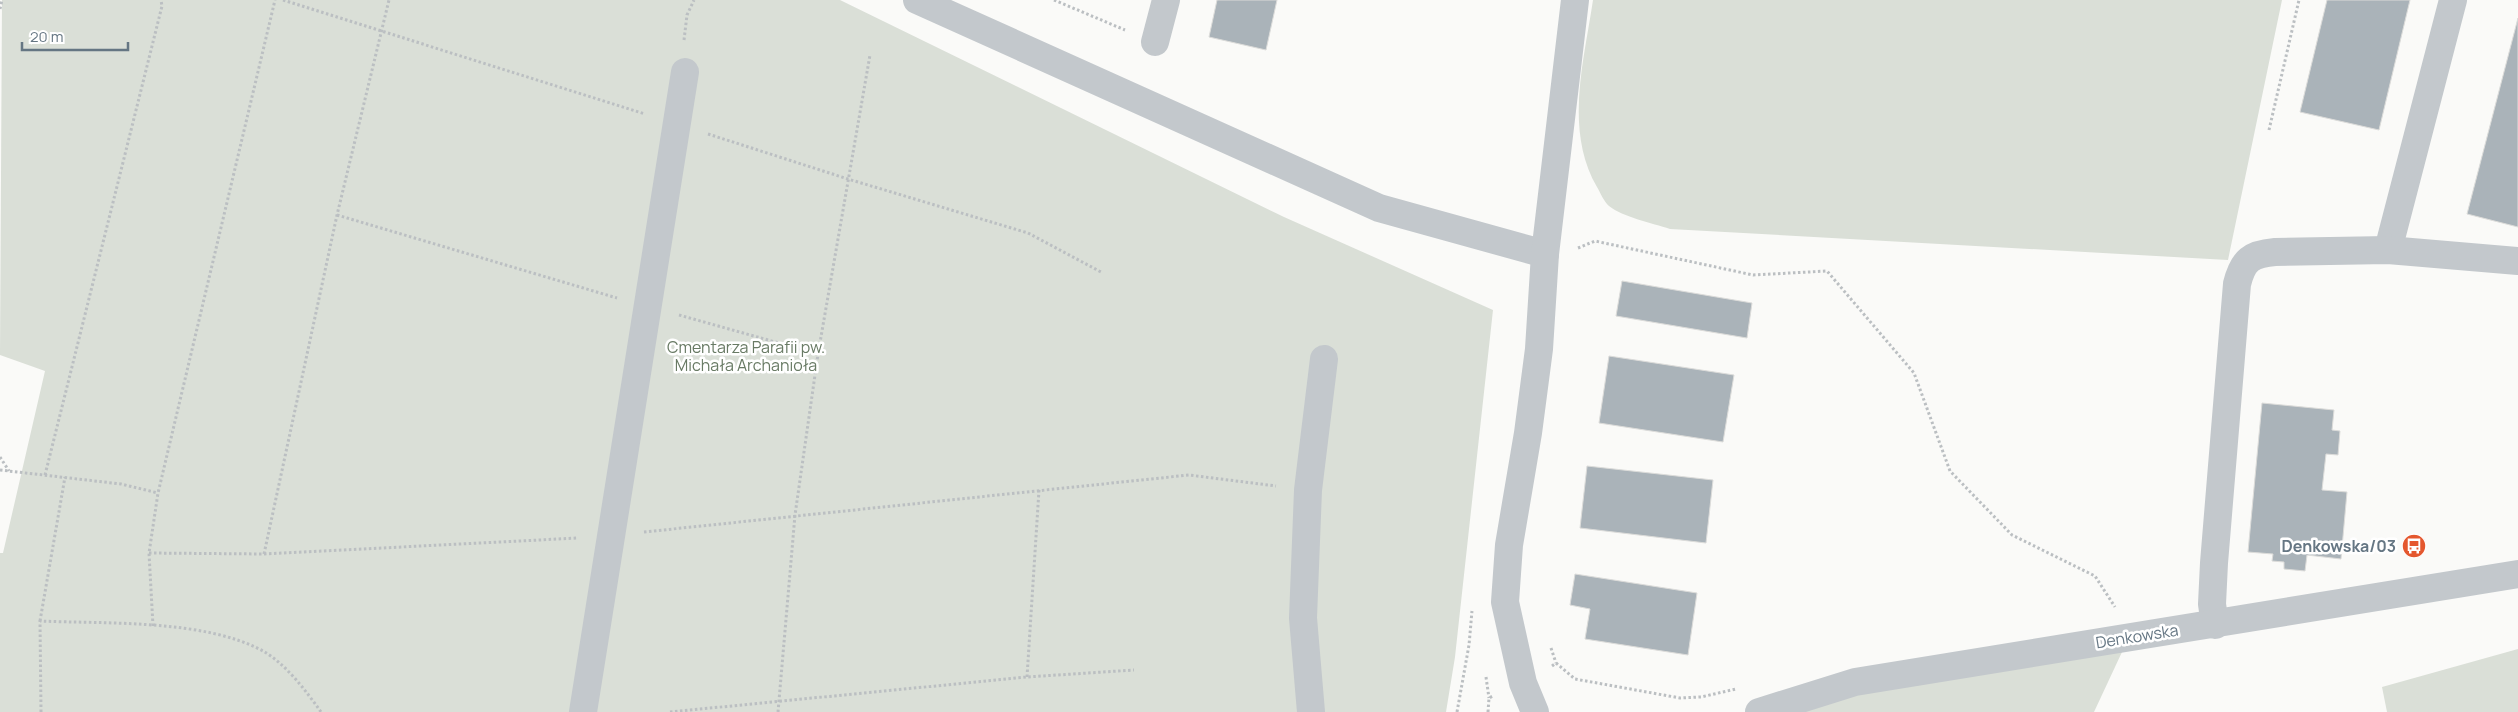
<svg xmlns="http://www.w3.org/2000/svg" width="2518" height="712" viewBox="0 0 2518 712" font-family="Manrope,sans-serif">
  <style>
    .green { fill: #dadfd7 }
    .building { fill: #aab3b9; stroke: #dcdcda }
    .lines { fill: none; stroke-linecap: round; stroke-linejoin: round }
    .path { stroke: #bbbfc2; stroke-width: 3; stroke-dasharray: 2.5 2.5; stroke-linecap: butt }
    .minor { stroke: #c3c8cc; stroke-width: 28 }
    .labels { text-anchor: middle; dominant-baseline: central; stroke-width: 5; stroke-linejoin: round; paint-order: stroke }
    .park-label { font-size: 16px; fill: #687a64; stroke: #fff }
    .poi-label { font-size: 16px; font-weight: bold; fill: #657683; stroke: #fff; text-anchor: end }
    .street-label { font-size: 16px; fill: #657683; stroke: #fff }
  </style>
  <rect width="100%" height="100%" fill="#fafaf8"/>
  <!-- green -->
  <g class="green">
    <path d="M2,0H840L1284,217L1493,310L1455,657L1446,712H0V553H3L45,371L0,355Z"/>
    <path d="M1593,0H2282L2228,260L1670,229C1652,223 1623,217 1609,206C1604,202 1600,192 1597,187C1564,130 1584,61 1593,0Z"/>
    <path d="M2129,637L2094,712H1759Z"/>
    <path d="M2518,649V712H2387L2382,687Z"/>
  </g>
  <!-- building -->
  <g class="building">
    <path d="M1217,0H1277L1266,50L1209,37Z"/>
    <path d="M2327,0H2410L2379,130L2300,112Z"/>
    <path d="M2518,18V227L2467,214Z"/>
    <path d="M1622,281L1752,303L1747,338L1616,316Z"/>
    <path d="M1609,356L1734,375L1723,442L1599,423Z"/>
    <path d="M2262,403L2334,410L2332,430L2340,431L2338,455L2326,454L2322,490L2347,492L2341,559L2307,555L2305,571L2284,569V562L2272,561L2273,554L2248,552Z"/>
    <path d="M1587,466L1713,480L1706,543L1580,528Z"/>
    <path d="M1575,574L1697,593L1688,655L1585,639L1590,609L1570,605Z"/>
  </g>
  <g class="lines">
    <!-- path -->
    <g class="path">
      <path d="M283,0L645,114"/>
      <path d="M1054,0L1125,30"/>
      <path d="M0,9L2,0"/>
      <path d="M684,40L687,15L694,0"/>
      <path d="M2269,130L2299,0"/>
      <path d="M708,134L848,179L1028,233L1101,272"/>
      <path d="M337,215L617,298"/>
      <path d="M1578,248L1595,241L1753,275L1827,271L1914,373L1950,471L2012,535L2095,576L2115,607"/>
      <path d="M679,315L818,354"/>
      <path d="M0,457L9,471"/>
      <path d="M0,470L121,484L158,493"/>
      <path d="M45,475L162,6L161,0"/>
      <path d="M644,532L1189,475L1276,486"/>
      <path d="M149,553L264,554L578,538"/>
      <path d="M264,554L337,215L389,0"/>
      <path d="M40,621L65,477"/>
      <path d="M153,626L149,553L158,493L275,0"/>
      <path d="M1551,648L1556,663"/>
      <path d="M1552,666L1556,663L1575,679L1680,698L1701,697L1736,689"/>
      <path d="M1027,677L1039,490"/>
      <path d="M1486,677L1489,698"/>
      <path d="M41,712L40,621C107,624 204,619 263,651C286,664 306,691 321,712"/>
      <path d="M670,712L1027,677L1134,670"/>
      <path d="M778,712L795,515L818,354L870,55"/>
      <path d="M1457,712L1469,645L1472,611"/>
      <path d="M1488,712L1489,698L1493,696"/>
    </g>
    <!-- minor -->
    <g class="minor">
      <path d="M917,0L1379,208L1545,254"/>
      <path d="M1155,42L1166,0"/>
      <path d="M2388,250L2453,0"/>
      <path d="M2215,625L2212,604L2214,563L2237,284C2243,260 2251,254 2275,252L2388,250L2518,261"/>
      <path d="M583,712L685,72"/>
      <path d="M1311,712L1303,618L1308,490L1324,359"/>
      <path d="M1535,712L1523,683L1505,602L1509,545L1528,433L1539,349L1545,254L1575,0"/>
      <path d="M1759,712L1855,682L2518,574"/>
    </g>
  </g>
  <!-- icons -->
  <defs>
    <g id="bus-disc" transform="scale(1.25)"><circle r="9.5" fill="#e4572e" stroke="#fff"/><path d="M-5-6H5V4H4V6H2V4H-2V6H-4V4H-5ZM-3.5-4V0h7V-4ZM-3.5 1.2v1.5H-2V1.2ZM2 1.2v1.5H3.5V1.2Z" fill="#fff"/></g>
  </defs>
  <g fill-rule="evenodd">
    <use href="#bus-disc" x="2414" y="546"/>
  </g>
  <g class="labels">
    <!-- park labels -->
    <g class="park-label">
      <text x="746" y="347">Cmentarza Parafii pw.<tspan x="746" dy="18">Michała Archanioła</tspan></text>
    </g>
    <!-- poi labels -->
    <g class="poi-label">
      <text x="2396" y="546">Denkowska/03</text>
    </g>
    <!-- street labels -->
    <g class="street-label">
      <text transform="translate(2137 636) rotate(-9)">Denkowska</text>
    </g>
  </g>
  <!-- scale -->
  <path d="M22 42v8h106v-8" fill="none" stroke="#657683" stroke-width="2.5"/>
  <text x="30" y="42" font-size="15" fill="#657683" stroke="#ffffff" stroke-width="4" paint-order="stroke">20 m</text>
</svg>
